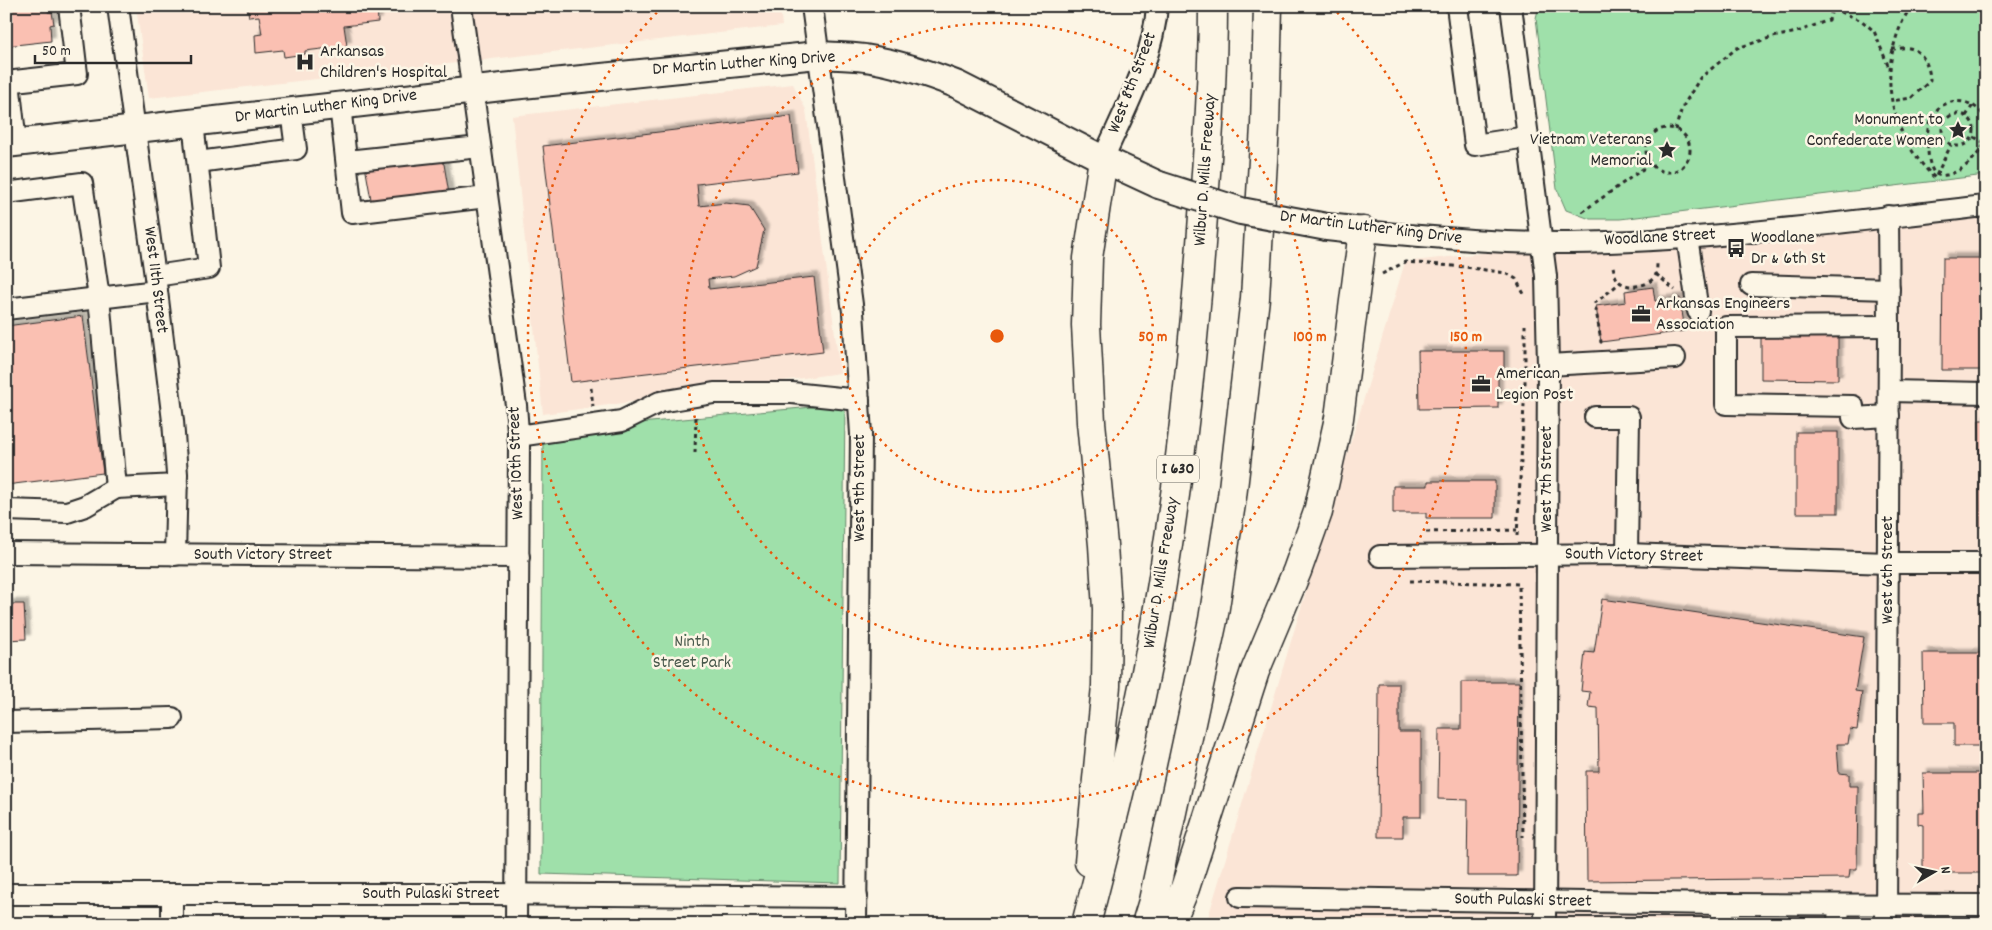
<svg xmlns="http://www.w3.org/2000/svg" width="1992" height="930" viewBox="0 0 1992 930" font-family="Dekko,sans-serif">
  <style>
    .built { fill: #fbe5d6 }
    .green { fill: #9fe0aa; stroke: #65866a }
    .building { fill: #fac0b2; stroke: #2b2b2b; filter: url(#shadow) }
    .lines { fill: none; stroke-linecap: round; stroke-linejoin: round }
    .minor-casing { stroke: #2b2b2b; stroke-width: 24 }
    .major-casing { stroke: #2b2b2b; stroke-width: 30 }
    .highway-casing { stroke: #2b2b2b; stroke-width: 31 }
    .path { stroke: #2b2b2b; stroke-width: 3; stroke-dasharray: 4 4; stroke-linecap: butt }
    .minor { stroke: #fcf5e5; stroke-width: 20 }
    .major { stroke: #fcf5e5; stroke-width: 26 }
    .highway { stroke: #fcf5e5; stroke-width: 28 }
    .major-bridge-casing { stroke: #2b2b2b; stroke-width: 30; stroke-linecap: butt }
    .major-bridge { stroke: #fcf5e5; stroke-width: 26 }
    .ring { fill: none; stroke: #e8590c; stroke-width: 2.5; stroke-dasharray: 2.5 5 }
    .labels { text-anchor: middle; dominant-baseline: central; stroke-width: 5; stroke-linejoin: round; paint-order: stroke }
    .shield { fill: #fcf5e5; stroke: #6a6863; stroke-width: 1 }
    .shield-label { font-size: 16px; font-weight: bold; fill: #2b2b2b }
    .poi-label { font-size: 18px; fill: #2b2b2b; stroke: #fcf5e5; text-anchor: start }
    .street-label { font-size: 18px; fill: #2b2b2b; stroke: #fcf5e5 }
    .park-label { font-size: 18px; fill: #48584b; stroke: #fcf5e5 }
    .centre { fill: #e8590c; stroke: #fcf5e5; stroke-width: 2.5 }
    .ring-label { font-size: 15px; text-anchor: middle; font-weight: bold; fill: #e8590c; stroke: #fcf5e5; stroke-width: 5; stroke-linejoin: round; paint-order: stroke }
  </style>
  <defs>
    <filter id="shadow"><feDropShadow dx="4.5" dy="-4.5" stdDeviation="1" flood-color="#0004"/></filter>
  </defs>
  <rect width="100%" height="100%" fill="#fcf5e5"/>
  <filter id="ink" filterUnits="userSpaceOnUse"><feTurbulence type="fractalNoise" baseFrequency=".02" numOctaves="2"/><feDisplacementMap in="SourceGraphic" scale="10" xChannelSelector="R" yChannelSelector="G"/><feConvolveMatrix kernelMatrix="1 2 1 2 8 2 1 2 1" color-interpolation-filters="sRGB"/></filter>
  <g filter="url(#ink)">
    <!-- built -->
    <g class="built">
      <path d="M136,6H780L782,26L149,98Z"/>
      <path d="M793,84L806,110L840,373L543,414L512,116Z"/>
      <path d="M1986,195V924H1206L1405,262Z"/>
    </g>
    <!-- green -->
    <g class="green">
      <path d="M1539,6H1986V175L1620,219H1590L1566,210L1557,189L1536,18Z"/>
      <path d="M845,404L840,883L541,874L543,432Z"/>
    </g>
    <!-- building -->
    <g class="building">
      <path d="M6,6H47L48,12H52L54,24L50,25L51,41L6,46Z"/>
      <path d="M247,6H377L378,22L344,26L347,46L305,51V54L284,57L283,50L256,53L255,35L262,34L259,16L249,17Z"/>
      <path d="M791,116L798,172L697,184L699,206L726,203L749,206L764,230L756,266L734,276L708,279L709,289L814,277L823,352L571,382L543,146Z"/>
      <path d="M431,156L444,164L449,194L372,205L365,166Z"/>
      <path d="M1943,258H1986V370H1942Z"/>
      <path d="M1653,287L1655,301L1680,298L1685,331L1601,342L1596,306L1626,302L1625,291Z"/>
      <path d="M83,316L103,473L6,485V326Z"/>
      <path d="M1761,333L1838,334V380L1761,379Z"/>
      <path d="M1418,351H1504V372H1498V408L1419,409Z"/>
      <path d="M1979,420H1986V527H1980Z"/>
      <rect x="1796" y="432" width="42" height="81"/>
      <path d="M1428,481H1495V518H1426V513H1393V486H1428Z"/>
      <path d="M1602,599L1864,637L1855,691L1862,692L1857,730L1850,729L1848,744H1837L1839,773L1849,774V786H1858L1857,869H1850L1849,878L1587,881L1586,771H1599L1598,708L1588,707L1590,692L1581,691L1585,652L1594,653Z"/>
      <path d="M6,604H24L26,639L6,640Z"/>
      <path d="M1982,607H1986V746H1954V723H1924L1923,653H1982Z"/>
      <path d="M1461,682H1519L1517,876H1467L1468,800L1438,799L1439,729H1461Z"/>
      <path d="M1379,684H1399V732H1421V817H1403V837H1378Z"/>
      <path d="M1923,773H1986V873H1923V825L1918,824V813H1924Z"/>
    </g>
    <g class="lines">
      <!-- minor casing -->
      <g class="minor-casing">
        <g id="minor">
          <path d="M118,6L157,291L173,421L177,474L175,555"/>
          <path d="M461,6L516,405L519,445L516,924"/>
          <path d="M812,6L853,312L861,434L856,924"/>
          <path d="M1457,6L1475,145L1527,137"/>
          <path d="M1511,6L1546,276L1548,365L1545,924"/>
          <path d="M6,82L77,74L69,6"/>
          <path d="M9,82L16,143"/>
          <path d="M340,105L352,213L487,197"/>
          <path d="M1103,159C1124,111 1154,58 1157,6"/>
          <path d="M347,161L480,147"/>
          <path d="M198,162L296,149L291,111"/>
          <path d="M6,193L82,183L99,297L116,488L177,485"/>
          <path d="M1363,231C1433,237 1502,244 1571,243C1710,241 1848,221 1986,206"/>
          <path d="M1687,237L1698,311"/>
          <path d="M155,276L209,268L193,122"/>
          <path d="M1751,285L1889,289"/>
          <path d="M6,309L157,291"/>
          <path d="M1548,365L1675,358"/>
          <path d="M1889,391L1986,393"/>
          <path d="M1889,416L1853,418V406L1726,404V327L1889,326"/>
          <path d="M1595,417H1629L1627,554"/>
          <path d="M518,436L622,421L660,402L714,393H792L859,400"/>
          <path d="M6,510L67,512L85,506L116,488"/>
          <path d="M6,553L519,557"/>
          <path d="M1380,556L1627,554L1888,563H1985"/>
          <path d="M6,722L172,718"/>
          <path d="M6,894H484L857,897"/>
          <path d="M1240,897L1722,904L1986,905"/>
          <path d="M172,924V894"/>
          <path d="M1722,924V904"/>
          <path d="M1838,924L1839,905"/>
          <path d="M1886,924L1889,326L1888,216"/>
        </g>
      </g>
      <!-- major casing -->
      <g class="major-casing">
        <g id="major">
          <path d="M6,144L502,87L818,55C834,56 850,56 865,58C897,63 928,73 958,85L1103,159L1159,185"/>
          <path d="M1327,227L1363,231"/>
        </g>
      </g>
      <!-- highway casing -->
      <g class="highway-casing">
        <g id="highway">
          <path d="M1089,862L1106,686L1107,609L1103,545L1091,422L1086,325L1088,258L1103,159"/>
          <path d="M1086,924C1117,805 1147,685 1165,564C1183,448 1195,333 1203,216C1208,146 1213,76 1213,6"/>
          <path d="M1146,924L1153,901L1213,620L1232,497L1255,298L1265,126L1268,6"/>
          <path d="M1170,924L1185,888L1255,671L1297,571L1318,512L1339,418L1363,231"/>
        </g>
      </g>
      <!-- path -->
      <g class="path">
        <path d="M1911,6C1875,64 1886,131 1935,178L1951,145"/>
        <path d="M1833,9L1862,21L1874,31L1889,68"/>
        <path d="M1892,49C1897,49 1904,47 1909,48C1924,51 1930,68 1930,81L1911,98L1892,101"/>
        <circle cx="1958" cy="130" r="16"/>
        <path d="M1932,116L1944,122"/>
        <path d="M1966,116L1973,105"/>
        <path d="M1986,121C1977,97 1943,94 1931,118C1927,127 1927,138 1928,148C1928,155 1929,164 1933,171C1936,176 1941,176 1946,175C1963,172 1979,156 1986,140"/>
        <circle cx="1668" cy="150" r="22"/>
        <path d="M1675,130L1682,108L1700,78L1737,48L1773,37L1797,32L1829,20L1833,6"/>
        <path d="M1974,137L1985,143"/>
        <path d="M1582,212L1650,164"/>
        <path d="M1613,267C1614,270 1615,276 1617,279C1625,291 1651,287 1656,274C1657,270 1657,265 1657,261"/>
        <path d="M1382,274L1405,262L1465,267L1506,273L1516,279L1525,296"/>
        <path d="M1656,274L1675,290"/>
        <path d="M1600,343L1601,342L1595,303L1621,282"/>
        <path d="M591,388L593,407"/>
        <path d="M695,453L696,416"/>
        <path d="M1426,532L1517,530"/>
        <path d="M1517,536L1525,386V325"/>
        <path d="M1410,581L1519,584L1523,837"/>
      </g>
      <!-- minor -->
      <use href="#minor" class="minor"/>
      <!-- major -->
      <use href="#major" class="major"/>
      <!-- highway -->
      <use href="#highway" class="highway"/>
      <!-- major-bridge casing -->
      <g class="major-bridge-casing">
        <path id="major-bridge" d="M1159,185L1241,211L1327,227"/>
      </g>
      <!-- major-bridge -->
      <use href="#major-bridge" class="major-bridge"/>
    </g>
  </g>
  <!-- distance rings -->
  <g class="ring">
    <circle cx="997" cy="336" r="156"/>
    <circle cx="997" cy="336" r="313"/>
    <path d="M1332 7A469 469 0 1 1 662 7"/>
  </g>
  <!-- icons -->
  <defs>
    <g id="hospital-bare" transform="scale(1.5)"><path d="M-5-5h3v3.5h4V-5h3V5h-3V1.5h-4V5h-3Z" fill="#2b2b2b" stroke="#fcf5e5" stroke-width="2.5" paint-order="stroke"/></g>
    <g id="sight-bare" transform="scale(1.5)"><path d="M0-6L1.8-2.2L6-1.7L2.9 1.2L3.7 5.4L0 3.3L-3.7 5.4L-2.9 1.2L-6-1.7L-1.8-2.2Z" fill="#2b2b2b" stroke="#fcf5e5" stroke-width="2.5" paint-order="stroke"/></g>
    <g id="bus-bare" transform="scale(1.5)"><path d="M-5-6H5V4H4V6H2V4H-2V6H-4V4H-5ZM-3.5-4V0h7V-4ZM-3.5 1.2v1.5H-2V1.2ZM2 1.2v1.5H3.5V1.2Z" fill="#2b2b2b" stroke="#fcf5e5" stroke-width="2.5" paint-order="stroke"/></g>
    <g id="office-bare" transform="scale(1.5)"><path d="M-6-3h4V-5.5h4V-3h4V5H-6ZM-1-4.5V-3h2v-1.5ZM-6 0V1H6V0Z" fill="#2b2b2b" stroke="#fcf5e5" stroke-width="2.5" paint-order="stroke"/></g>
  </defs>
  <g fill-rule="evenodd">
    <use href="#hospital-bare" x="305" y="62"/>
    <use href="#sight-bare" x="1958" y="130"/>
    <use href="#sight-bare" x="1667" y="150"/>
    <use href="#bus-bare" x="1736" y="248"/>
    <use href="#office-bare" x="1641" y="314"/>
    <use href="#office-bare" x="1481" y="384"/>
  </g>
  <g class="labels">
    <!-- shield labels -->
    <rect class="shield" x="1157" y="455.5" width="42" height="27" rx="4"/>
    <g class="shield-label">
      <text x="1178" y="469">I 630</text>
    </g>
    <!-- poi labels -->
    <g class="poi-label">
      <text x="320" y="52">Arkansas<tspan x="320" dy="21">Children's Hospital</tspan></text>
      <text x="1943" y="120" text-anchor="end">Monument to<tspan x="1943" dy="21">Confederate Women</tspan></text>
      <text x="1652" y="140" text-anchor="end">Vietnam Veterans<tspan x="1652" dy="21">Memorial</tspan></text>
      <text x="1751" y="238">Woodlane<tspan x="1751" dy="21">Dr &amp; 6th St</tspan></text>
      <text x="1656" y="304">Arkansas Engineers<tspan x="1656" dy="21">Association</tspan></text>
      <text x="1496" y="374">American<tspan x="1496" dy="21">Legion Post</tspan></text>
    </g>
    <!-- street labels -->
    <g class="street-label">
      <text transform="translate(744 64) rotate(-4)">Dr Martin Luther King Drive</text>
      <text transform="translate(1133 83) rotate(-69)">West 8th Street</text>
      <text transform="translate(326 107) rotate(-7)">Dr Martin Luther King Drive</text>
      <text transform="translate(1206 170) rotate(-86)">Wilbur D. Mills Freeway</text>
      <text transform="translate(1371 228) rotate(7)">Dr Martin Luther King Drive</text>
      <text transform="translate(1660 238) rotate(-3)">Woodlane Street</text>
      <text transform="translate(155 280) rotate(83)">West 11th Street</text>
      <text transform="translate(517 463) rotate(-92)">West 10th Street</text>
      <text transform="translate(1547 479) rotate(-90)">West 7th Street</text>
      <text transform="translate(860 488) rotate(-90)">West 9th Street</text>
      <text x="263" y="555">South Victory Street</text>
      <text transform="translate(1634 556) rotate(1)">South Victory Street</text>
      <text transform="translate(1888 570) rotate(-90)">West 6th Street</text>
      <text transform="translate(1162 573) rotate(-81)">Wilbur D. Mills Freeway</text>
      <text x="431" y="894">South Pulaski Street</text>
      <text transform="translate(1523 901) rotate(1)">South Pulaski Street</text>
    </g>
    <!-- park labels -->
    <g class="park-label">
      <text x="692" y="642">Ninth<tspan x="692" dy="21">Street Park</tspan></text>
    </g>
  </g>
  <circle cx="997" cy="336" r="8" class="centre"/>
  <g class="ring-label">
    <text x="1153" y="341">50 m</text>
    <text x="1310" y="341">100 m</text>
    <text x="1466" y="341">150 m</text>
  </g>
  <!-- margin -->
  <rect width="1992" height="930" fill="none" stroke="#fcf5e5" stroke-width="25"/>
  <rect x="12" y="12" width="1967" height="905" fill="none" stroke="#2b2b2b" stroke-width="2" filter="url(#ink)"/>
  <!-- north arrow -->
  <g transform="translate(1934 872) rotate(81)" stroke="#fcf5e5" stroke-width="4" paint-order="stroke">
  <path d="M0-4L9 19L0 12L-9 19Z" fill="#2b2b2b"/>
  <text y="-8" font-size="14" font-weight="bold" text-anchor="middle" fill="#2b2b2b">N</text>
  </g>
  <!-- scale -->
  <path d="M35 55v8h156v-8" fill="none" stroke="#2b2b2b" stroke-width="2.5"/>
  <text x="42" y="55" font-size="15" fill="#2b2b2b" stroke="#fcf5e5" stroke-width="4" paint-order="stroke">50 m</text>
</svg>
